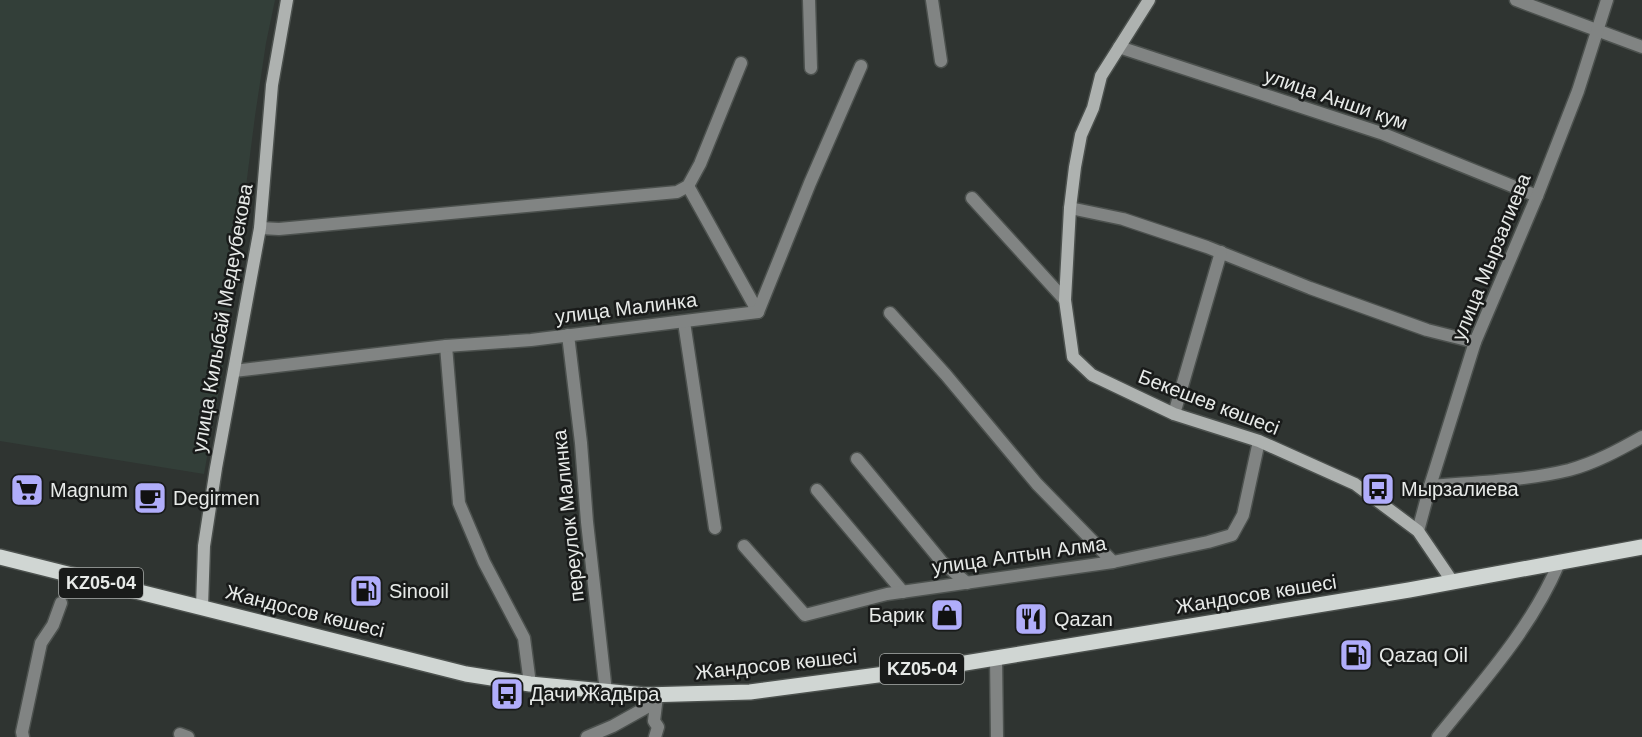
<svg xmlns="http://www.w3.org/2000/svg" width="1642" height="737" viewBox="0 0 1642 737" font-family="Helvetica,sans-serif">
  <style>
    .built { fill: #333f39 }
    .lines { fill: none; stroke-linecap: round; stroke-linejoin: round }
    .minor-casing { stroke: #4c514e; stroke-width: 15 }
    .secondary-casing { stroke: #4c514e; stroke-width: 15 }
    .primary-casing { stroke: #4c514e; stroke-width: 18 }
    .minor { stroke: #818483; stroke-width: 12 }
    .secondary { stroke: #aeb2b0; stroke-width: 12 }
    .primary { stroke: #d0d6d3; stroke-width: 15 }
    .labels { text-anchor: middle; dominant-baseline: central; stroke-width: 5; stroke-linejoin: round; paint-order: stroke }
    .shield { fill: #191b1a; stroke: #a9acaa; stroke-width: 1.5 }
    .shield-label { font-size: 18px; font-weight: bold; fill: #e7eae8 }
    .street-label { font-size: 20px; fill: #e7eae8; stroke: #191b1a }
    .poi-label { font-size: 20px; fill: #e7eae8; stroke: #191b1a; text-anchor: start }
  </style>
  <rect width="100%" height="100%" fill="#2f3431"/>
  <!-- built -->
  <path class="built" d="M0,0H275L266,43L255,116L222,374L204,474L0,441Z"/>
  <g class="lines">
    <!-- minor casing -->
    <g class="minor-casing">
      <g id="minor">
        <path d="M809,0L811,68"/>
        <path d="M932,0L941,61"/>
        <path d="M1516,0L1642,47"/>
        <path d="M1119,47L1381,133L1537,196"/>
        <path d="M688,186L758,312"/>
        <path d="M972,198L1065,300"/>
        <path d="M1070,208L1123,219L1207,247L1310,288L1427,330L1475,342"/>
        <path d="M260,228L279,229L677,192L688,186L700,164L741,63"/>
        <path d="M890,313L946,375L1037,484L1113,562"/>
        <path d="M684,322L715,528"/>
        <path d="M568,335L581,443L587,522L606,692"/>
        <path d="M446,346L459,503L484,562L524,638L530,684"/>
        <path d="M234,371L446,346L531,340L758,312L810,183L861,66"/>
        <path d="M1174,414L1221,252"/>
        <path d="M857,459L942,562L967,583"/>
        <path d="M1430,486C1476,482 1524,481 1569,470C1595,463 1619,450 1642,437"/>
        <path d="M817,490L903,592"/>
        <path d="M1418,531L1430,486L1475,342L1537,196L1578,91L1607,0"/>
        <path d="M744,546L805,615L887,594L1113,562L1208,542L1232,535L1243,515L1259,441"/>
        <path d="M996,657L997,737"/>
        <path d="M180,734L188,737"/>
        <path d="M23,737L22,732L41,643L53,625L61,603"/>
        <path d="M587,737L613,726L656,702"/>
        <path d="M655,737L658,727L654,721L657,696"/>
        <path d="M1438,737C1482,682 1531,629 1559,563"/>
      </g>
    </g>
    <!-- secondary casing -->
    <g class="secondary-casing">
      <g id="secondary">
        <path d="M1149,0L1101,76L1093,108L1081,135L1075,167L1070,208L1065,300L1073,357L1092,375L1174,414L1259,441L1355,484L1418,531L1452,581"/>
        <path d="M202,607L204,546L216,468L260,228L272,85L287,0"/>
      </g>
    </g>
    <!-- primary casing -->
    <g class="primary-casing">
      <path id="primary" d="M0,557L466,674L530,684L645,695L750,692L953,665L1409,590L1642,547"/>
    </g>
    <!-- minor -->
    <use href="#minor" class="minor"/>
    <!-- secondary -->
    <use href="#secondary" class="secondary"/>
    <!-- primary -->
    <use href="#primary" class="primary"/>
  </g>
  <!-- icons -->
  <defs>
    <g id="bus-square" transform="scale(1.725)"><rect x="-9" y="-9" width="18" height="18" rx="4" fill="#b0adfa" stroke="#191b1a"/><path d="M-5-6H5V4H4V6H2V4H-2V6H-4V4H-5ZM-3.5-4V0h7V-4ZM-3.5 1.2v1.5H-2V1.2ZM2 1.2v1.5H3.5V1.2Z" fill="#111"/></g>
    <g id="supermarket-square" transform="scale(1.725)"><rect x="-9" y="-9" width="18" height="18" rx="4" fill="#b0adfa" stroke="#191b1a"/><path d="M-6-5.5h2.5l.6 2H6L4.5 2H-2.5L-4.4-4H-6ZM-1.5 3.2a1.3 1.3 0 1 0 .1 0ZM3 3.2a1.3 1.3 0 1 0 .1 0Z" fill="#111"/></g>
    <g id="cafe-square" transform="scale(1.725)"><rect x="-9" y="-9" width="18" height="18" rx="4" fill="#b0adfa" stroke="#191b1a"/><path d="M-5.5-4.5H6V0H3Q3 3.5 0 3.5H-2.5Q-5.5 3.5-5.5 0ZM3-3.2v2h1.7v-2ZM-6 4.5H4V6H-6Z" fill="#111"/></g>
    <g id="fuel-square" transform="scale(1.725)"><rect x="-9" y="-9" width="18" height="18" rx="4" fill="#b0adfa" stroke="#191b1a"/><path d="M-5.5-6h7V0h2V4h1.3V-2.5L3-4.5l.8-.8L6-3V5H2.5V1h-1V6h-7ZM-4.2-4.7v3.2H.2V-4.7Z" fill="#111"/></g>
    <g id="shop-square" transform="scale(1.725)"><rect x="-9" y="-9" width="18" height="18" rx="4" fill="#b0adfa" stroke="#191b1a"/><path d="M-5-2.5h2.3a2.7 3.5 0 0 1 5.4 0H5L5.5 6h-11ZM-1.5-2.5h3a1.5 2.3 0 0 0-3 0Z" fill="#111"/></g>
    <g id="restaurant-square" transform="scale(1.725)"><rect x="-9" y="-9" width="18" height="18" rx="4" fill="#b0adfa" stroke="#191b1a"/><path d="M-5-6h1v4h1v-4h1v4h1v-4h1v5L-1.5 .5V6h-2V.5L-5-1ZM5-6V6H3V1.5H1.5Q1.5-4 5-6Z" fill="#111"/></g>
  </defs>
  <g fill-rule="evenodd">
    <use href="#bus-square" x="1378" y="489"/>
    <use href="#supermarket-square" x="27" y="490"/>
    <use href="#cafe-square" x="150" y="498"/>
    <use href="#fuel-square" x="366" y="591"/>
    <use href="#shop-square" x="947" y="615"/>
    <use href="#restaurant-square" x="1031" y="619"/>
    <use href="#fuel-square" x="1356" y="655"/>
    <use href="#bus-square" x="507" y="694"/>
  </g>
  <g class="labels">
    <!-- shield labels -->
    <g class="shield">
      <rect x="59" y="568" width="84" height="30" rx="4.5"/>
      <rect x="880" y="654" width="84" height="30" rx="4.5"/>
    </g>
    <g class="shield-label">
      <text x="101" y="583">KZ05-04</text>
      <text x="922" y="669">KZ05-04</text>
    </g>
    <!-- street labels -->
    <g class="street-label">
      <text transform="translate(1336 99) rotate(19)">улица Анши кум</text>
      <text transform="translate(1491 257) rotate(-68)">улица Мырзалиева</text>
      <text transform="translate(626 308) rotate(-7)">улица Малинка</text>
      <text transform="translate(222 318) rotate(-80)">улица Килыбай Медеубекова</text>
      <text transform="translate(1209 402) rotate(21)">Бекешев көшесі</text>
      <text transform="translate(568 516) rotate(-96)">переулок Малинка</text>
      <text transform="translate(1019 555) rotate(-8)">улица Алтын Алма</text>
      <text transform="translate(1256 594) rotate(-9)">Жандосов көшесі</text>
      <text transform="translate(305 611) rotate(14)">Жандосов көшесі</text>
      <text transform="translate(776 664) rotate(-6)">Жандосов көшесі</text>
    </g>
    <!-- poi labels -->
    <g class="poi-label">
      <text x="1401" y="489">Мырзалиева</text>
      <text x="50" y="490">Magnum</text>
      <text x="173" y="498">Degirmen</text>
      <text x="389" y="591">Sinooil</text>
      <text x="924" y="615" text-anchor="end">Барик</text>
      <text x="1054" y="619">Qazan</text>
      <text x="1379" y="655">Qazaq Oil</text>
      <text x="530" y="694">Дачи Жадыра</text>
    </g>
  </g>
</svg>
